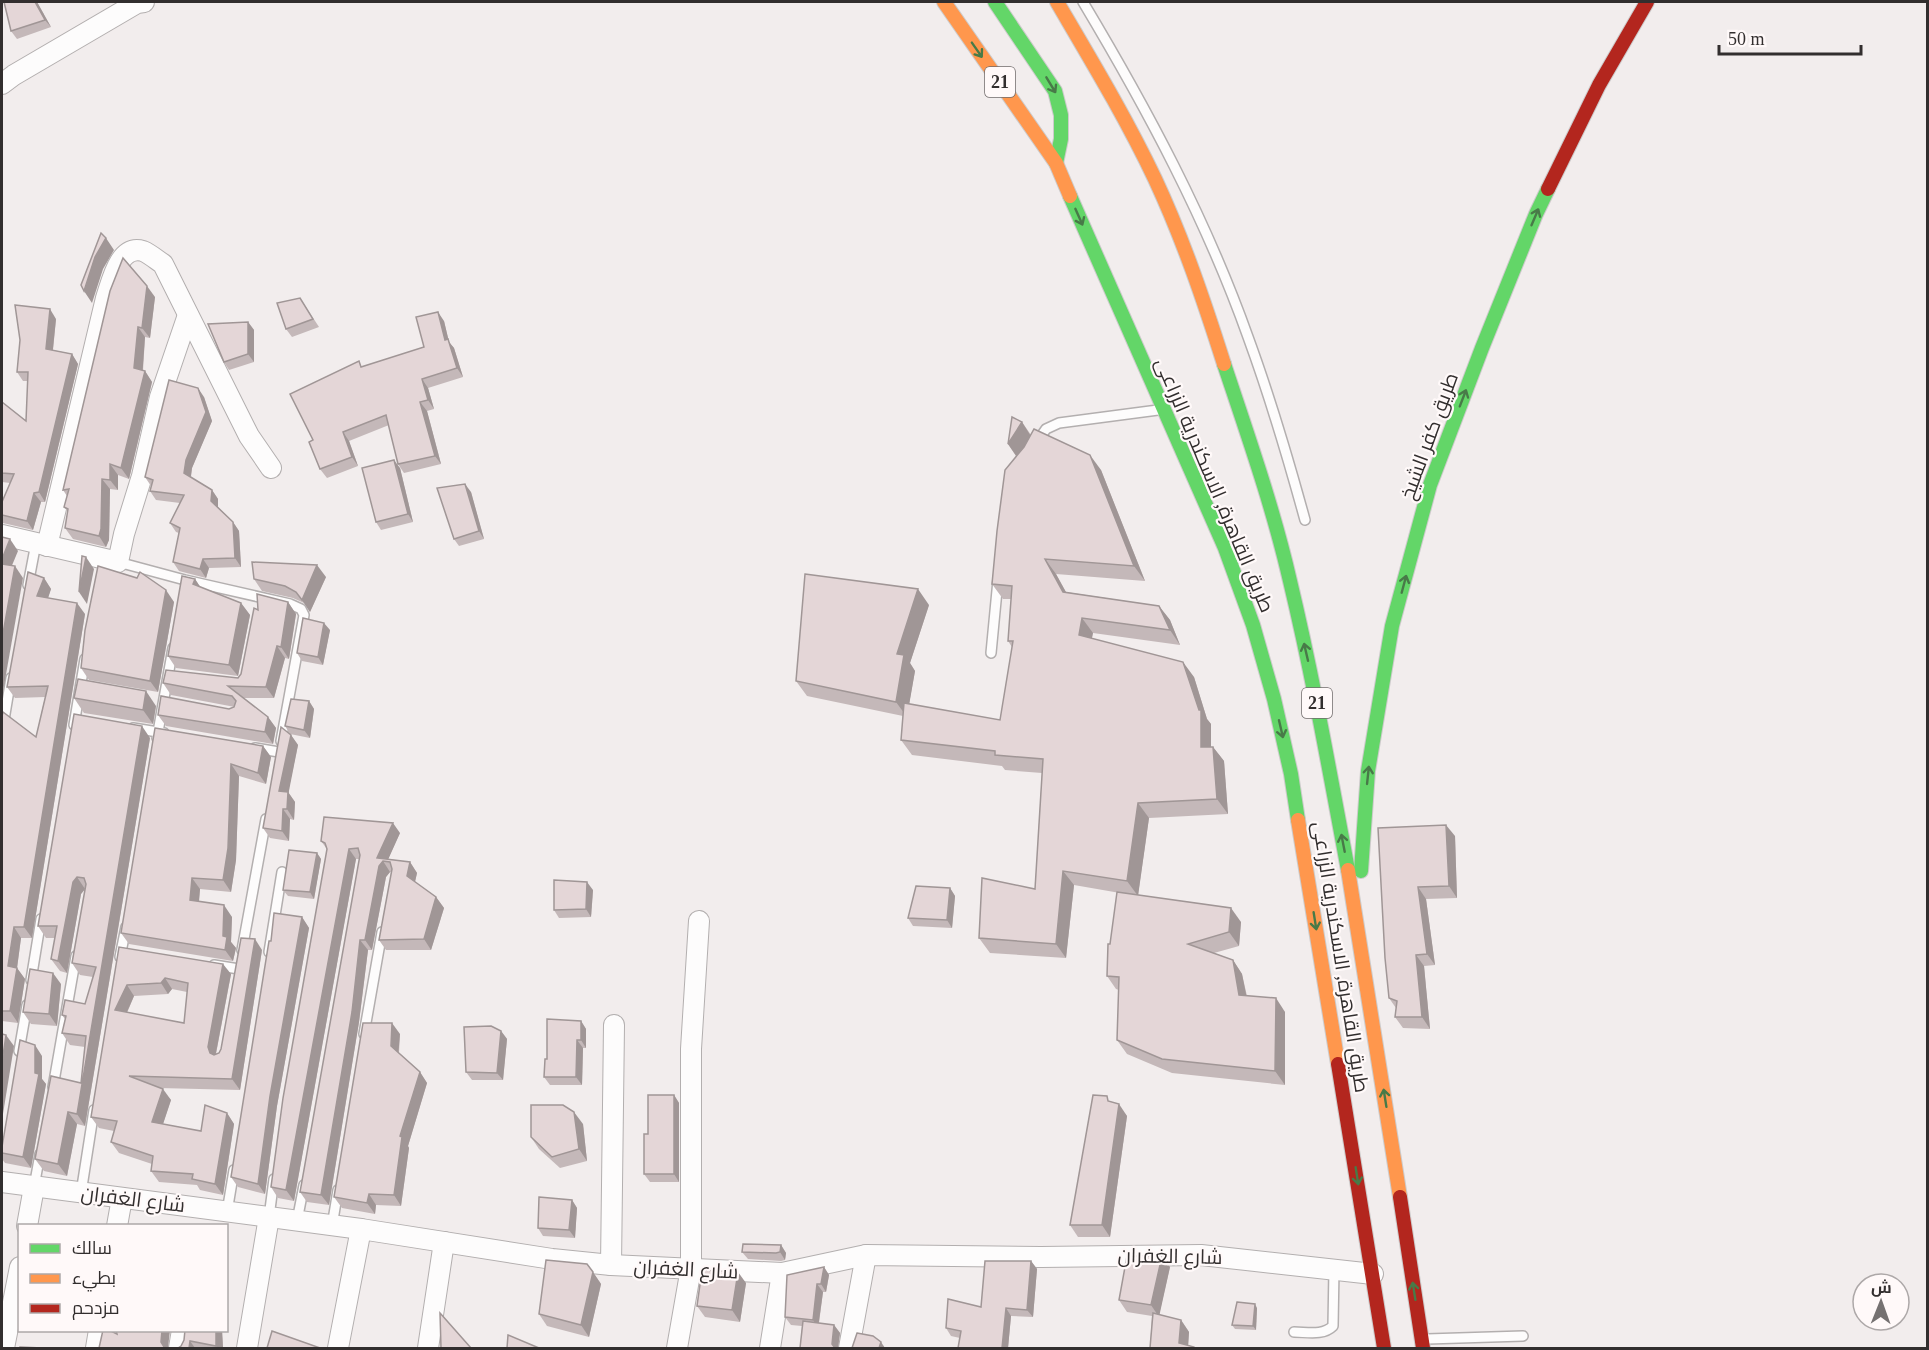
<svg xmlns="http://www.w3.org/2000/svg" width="1929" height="1350" viewBox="0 0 1929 1350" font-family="'Times New Roman',Cairo,serif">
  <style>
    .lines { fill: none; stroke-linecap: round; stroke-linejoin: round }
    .lane-casing { stroke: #b3afaf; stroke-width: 12 }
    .street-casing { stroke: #b3afaf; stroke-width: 22 }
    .fast-casing { stroke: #cdcbcb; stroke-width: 16 }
    .slow-casing { stroke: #cdcbcb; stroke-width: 16 }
    .jam-casing { stroke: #cdcbcb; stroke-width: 16 }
    .lane { stroke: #fdfcfc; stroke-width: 9 }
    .street { stroke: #fdfcfc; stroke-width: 20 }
    .fast { stroke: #63d668; stroke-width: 14 }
    .slow { stroke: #ff974d; stroke-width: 14 }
    .jam { stroke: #b3261e; stroke-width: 14 }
    .wall { fill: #c4b8b9; fill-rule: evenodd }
    .shaded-wall { fill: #a09696 }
    .building { fill: #e4d6d7; stroke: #a09696; stroke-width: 1.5; fill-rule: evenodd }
    .oneway { stroke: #487a48 }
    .labels { text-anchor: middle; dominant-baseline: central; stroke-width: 4.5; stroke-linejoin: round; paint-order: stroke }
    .shield { fill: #fff9f9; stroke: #706b6b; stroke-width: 1.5 }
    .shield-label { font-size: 18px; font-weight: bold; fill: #322e2e }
    .street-label { font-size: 20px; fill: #322e2e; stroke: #fff9f9 }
  </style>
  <rect width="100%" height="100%" fill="#f2eded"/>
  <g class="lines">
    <!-- lane casing -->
    <g class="lane-casing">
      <g id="lane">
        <path d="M1083,2C1147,109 1206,219 1248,337C1270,397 1288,458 1305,520"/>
        <path d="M1037,442L1046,429L1059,423L1158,410"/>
        <path d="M118,562L185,580L290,604L301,609L304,615L281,741"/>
        <path d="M28,585L36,543"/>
        <path d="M991,653L998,580"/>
        <path d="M74,725L85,659"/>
        <path d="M133,728L158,732L157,738"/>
        <path d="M2,732L11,678"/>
        <path d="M164,733L158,732L173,648"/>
        <path d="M255,748L279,752"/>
        <path d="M242,950L266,819"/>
        <path d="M269,952L282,872"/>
        <path d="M120,957L126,927"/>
        <path d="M214,965L239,969"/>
        <path d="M31,980L41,919"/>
        <path d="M364,1034L382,932"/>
        <path d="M19,1051L27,1005"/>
        <path d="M53,1087L76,956"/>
        <path d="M34,1187L40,1154"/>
        <path d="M81,1193L94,1110"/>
        <path d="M227,1212L234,1170"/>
        <path d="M269,1217L274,1179"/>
        <path d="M297,1221L304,1185"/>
        <path d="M332,1226L338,1190"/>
        <path d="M1294,1332C1307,1332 1323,1336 1333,1326L1334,1269"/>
        <path d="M1427,1339L1523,1336"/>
      </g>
    </g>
    <!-- street casing -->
    <g class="street-casing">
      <g id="street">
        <path d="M2,84L14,75L137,3L144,2"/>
        <path d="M2,535L118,562L124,534L142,476L160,397L188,315"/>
        <path d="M47,546L106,298C112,281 119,244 143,251C150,254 157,260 163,264L249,436L271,468"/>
        <path d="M2,1182L361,1229L552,1259L611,1265L782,1273L866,1255L1041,1257L1201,1255L1373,1274"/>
        <path d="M27,1226L34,1187"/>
        <path d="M117,1226L122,1198"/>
        <path d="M611,1265L614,1025"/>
        <path d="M4,1348L20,1267"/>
        <path d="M96,1348L99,1330"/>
        <path d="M179,1348L182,1330"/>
        <path d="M247,1348L269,1217"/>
        <path d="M338,1348L361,1229"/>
        <path d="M428,1348L444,1242"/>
        <path d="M677,1348L691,1268V1049L699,921"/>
        <path d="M770,1348L782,1273"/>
        <path d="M849,1348L866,1255"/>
      </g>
    </g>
    <!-- fast casing -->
    <g class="fast-casing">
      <g id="fast">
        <path d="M995,2L1055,91L1061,115V139L1056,163"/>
        <path d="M1070,196L1225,548L1253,625L1274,699L1291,774L1298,820"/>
        <path d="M1224,364C1248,436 1273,507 1290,581C1313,677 1330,774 1348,870"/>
        <path d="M1361,871L1368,771L1392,626L1430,485L1482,348L1536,214L1548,189"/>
      </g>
    </g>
    <!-- slow casing -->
    <g class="slow-casing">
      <g id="slow">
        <path d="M944,2L1056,163L1070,196"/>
        <path d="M1057,2C1091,60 1126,118 1155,179C1183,239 1204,301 1224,364"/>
        <path d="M1298,820L1338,1064"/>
        <path d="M1348,870L1400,1197"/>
      </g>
    </g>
    <!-- jam casing -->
    <g class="jam-casing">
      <g id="jam">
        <path d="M1548,189L1599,85L1647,2"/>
        <path d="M1338,1064L1384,1348"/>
        <path d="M1400,1197L1423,1348"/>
      </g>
    </g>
    <!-- lane -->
    <use href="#lane" class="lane"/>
    <!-- street -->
    <use href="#street" class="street"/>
    <!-- fast -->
    <use href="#fast" class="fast"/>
    <!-- slow -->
    <use href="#slow" class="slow"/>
    <!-- jam -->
    <use href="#jam" class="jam"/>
  </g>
  <!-- wall -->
  <g class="wall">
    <path d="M4,2H37L51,27L17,39L11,31Z"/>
    <path d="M110,291L155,297L150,338L145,337L143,371H145L152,382L129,479L118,475V490L110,489L109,540L106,547L73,539L65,528L68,512L64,507L67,496L63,490Z"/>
    <path d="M300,298L319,327L292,337L286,329Z"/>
    <path d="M56,319L53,350L72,354L78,364L45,502H41L33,530L3,523L2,521V502L10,483L2,482V402L26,421L28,381H23L17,372Z"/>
    <path d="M444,321L449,342L454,348L463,377L428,388L434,409L427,411L441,464L404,473L398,464L389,425L349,441L358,466L327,478L320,469L313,440L362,367L424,347Z"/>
    <path d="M248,322L254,330V362L229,370L224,362Z"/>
    <path d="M204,397L212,421L192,468L191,477L212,490L218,499V507L233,522L239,531L241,567L209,568L206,578L179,571L173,562L179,533L176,532L170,523L180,503L156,500L150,491L151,486L145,477Z"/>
    <path d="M1022,422L1031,435L1101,470L1145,581L1056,574L1066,592L1159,606L1170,620L1180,645L1093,633L1092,638L1194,677L1207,719L1211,724V747H1213L1224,761L1228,814L1149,818L1138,895L1241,922L1239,946L1214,953L1233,960L1242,974L1247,996L1285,1012V1085L1172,1073L1127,1054L1117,1040L1119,990L1116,989L1107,976L1110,944L1120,893L1074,885L1066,958L990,953L979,938L1035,889L1042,773L1005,770L1002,766L912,755L901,740L903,716L807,696L796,681L929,605L910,663L915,671L909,704L1000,720L1012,647L1008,641L1011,599H1003L992,584L1016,456L1008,444Z"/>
    <path d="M400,468L413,522L381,530L376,522Z"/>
    <path d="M471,492L484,539L459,546L454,539Z"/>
    <path d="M326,577L310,612L304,603L293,598L262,591L254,579Z"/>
    <path d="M44,578L51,589L48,598L85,614L32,938H21L17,968L25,979L18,1023L2,1021V716L36,737L45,697L15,698L7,687Z"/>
    <path d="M137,578L174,602L158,692L89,680L81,668Z"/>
    <path d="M195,579L200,587L241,603L250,615L238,676L176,668L168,656Z"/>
    <path d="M288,602L296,614L289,659L285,658L274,698H244L268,717L276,728L273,744L166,726L158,715L229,709L235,707L171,695L163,683L238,678L241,674L258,610Z"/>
    <path d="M330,630L323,665L302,661L297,653Z"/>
    <path d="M74,698L156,706L153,724L84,713Z"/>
    <path d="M309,701L314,709L310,738L290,734L285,726Z"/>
    <path d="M155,728L263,746L271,757L266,784L239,776L236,860L231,892L200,889L199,901L232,917L231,942L236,948L233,961L129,944L121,933Z"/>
    <path d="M291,735L298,745L288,792L295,802L294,820L290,819L289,841L270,838L263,828Z"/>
    <path d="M150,738L85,1126L77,1124L67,1176L44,1171L35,1159L81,1083L85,1047L70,1045L62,1033L65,1019L62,1015L85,1004L93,977L80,975L72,963L85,889L81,894L67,973L60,971L51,959L55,938H46L38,926Z"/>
    <path d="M1378,828L1455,836L1457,898L1426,899L1435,965L1424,966L1430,1029L1403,1028L1395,1017L1396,1008L1389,998Z"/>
    <path d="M400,833L388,859L410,862L417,873L415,882L436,897L444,908L431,950H386L379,940L392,872H390L386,877L372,950H368L359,1022L329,1205L307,1202L300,1192L360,859H356L294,1201L278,1198L271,1187L327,849L321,841Z"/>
    <path d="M317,853L321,859L314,899L288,896L283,890Z"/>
    <path d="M950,888L955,896L952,928L913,926L908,918Z"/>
    <path d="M593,890L591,917L559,918L554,910Z"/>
    <path d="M302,917L309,928L277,1106L265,1194L238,1187L231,1177L271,941Z"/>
    <path d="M119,947L231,974L216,1054L219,1053L262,950L240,1090L159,1088L171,1100L163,1124L201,1131L227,1113L234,1124L223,1195L200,1190L197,1185L159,1182L151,1171L152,1164L119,1153L111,1142L114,1131L99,1128L91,1117ZM172,989L187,992L184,1023L127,1013L134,996L168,994Z"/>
    <path d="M61,984L57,1026L31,1024L23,1012Z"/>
    <path d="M581,1021L586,1029V1048H583L582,1085H550L544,1077L547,1059Z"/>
    <path d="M501,1031L507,1039L503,1080H472L466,1072Z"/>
    <path d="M400,1034L399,1053L420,1072L427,1083L408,1146L409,1148L401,1206L376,1205L375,1214L342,1208L334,1197Z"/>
    <path d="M42,1056V1079L46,1084L31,1168L5,1163L2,1159V1147Z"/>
    <path d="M674,1095L679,1103V1182H650L644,1174L648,1134Z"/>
    <path d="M1111,1102L1127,1116L1110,1237H1078L1070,1225Z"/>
    <path d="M583,1124L587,1161L560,1168L539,1149L531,1137Z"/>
    <path d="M572,1200L577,1208L575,1238L543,1236L538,1228Z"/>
    <path d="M781,1245L786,1253L785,1260L781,1261L748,1259L742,1252Z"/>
    <path d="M1031,1261L1037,1269L1033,1317L1011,1316L1008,1348H958L960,1338L951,1336L946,1328L981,1307Z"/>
    <path d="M587,1264L601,1284L589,1337L547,1326L539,1314Z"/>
    <path d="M824,1267L829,1275L826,1292H823L819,1323L834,1325L840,1333L838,1348H800L802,1326L791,1325L785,1317Z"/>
    <path d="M1170,1267L1159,1315L1181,1320L1189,1332L1188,1345L1194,1347L1196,1348H1150L1152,1316L1127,1312L1119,1300Z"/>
    <path d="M746,1283L740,1322L705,1317L697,1306Z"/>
    <path d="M1257,1308L1256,1330L1235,1329L1232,1325Z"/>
    <path d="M185,1330H222L223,1348H178L181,1346L184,1340Z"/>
  </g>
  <!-- shaded-wall -->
  <g class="shaded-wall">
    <path d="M35,2H37L51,27L45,20Z"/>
    <path d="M106,238L114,250L103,269L92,303L84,291L95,257Z"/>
    <path d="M147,286L155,297L150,338L142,328Z"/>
    <path d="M50,309L56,319L52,358L46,349Z"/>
    <path d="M438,312L444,321L449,342L454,348L463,377L457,368L445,340Z"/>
    <path d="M248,322L254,330V362L248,354Z"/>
    <path d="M138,327L145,337L142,379L134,368Z"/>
    <path d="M72,354L78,364L45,502L39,492Z"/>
    <path d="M145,371L152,382L129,479L121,468Z"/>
    <path d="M422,379L428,388L434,409L428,400Z"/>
    <path d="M198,388L204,397L212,421L192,468L190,482L184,473Z"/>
    <path d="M420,402L427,411L441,464L435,456Z"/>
    <path d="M1022,422L1032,438L1019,460L1008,444Z"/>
    <path d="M343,432L349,441L358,466L352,457Z"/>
    <path d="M1090,455L1101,470L1145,581L1134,566Z"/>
    <path d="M394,460L400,468L413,522L408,514Z"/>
    <path d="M110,464L118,475V490L110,480Z"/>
    <path d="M102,479L110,489L109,540L106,547L99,536Z"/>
    <path d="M465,484L471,492L484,539L479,531Z"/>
    <path d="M212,490L218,499V510L211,501Z"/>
    <path d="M34,493L41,502L33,530L27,521Z"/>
    <path d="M233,522L239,531L241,567L235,558Z"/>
    <path d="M10,539L18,551L8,575L2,567V559Z"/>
    <path d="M86,557L94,569L87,604L79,592Z"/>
    <path d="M203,559L209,568L206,578L200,569Z"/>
    <path d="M1045,559L1056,574L1074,607L1063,592Z"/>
    <path d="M317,565L326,577L310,612L302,600Z"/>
    <path d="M15,566L23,578L2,697V639Z"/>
    <path d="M44,578L51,589L45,607L37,596Z"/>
    <path d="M195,579L203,591L193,584Z"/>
    <path d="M918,589L929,605L910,663L915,671L907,717L896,702L897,654Z"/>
    <path d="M166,590L174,602L158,692L150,681Z"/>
    <path d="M288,602L296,614L289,659L281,647Z"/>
    <path d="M77,603L85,614L32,938L24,927Z"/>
    <path d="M241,603L250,615L238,676L229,665Z"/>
    <path d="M1159,606L1170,620L1180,645L1170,630Z"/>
    <path d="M1082,618L1093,633L1089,650L1079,635Z"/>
    <path d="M324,623L330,630L323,665L318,657Z"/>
    <path d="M277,646L285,658L274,698L266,687Z"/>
    <path d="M1183,662L1194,677L1207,719L1211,724V762L1201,747L1199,710Z"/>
    <path d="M146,691L156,706L153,724L143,710Z"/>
    <path d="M309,701L314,709L310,738L304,730Z"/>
    <path d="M268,717L276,728L273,744L265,732Z"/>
    <path d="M142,726L150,738L85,1126L77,1114Z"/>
    <path d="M291,735L298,745L287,801L279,791Z"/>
    <path d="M263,746L271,757L266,784L258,773Z"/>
    <path d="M1213,747L1224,761L1228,814L1217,799Z"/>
    <path d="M231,764L239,776L236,860L231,892L223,880Z"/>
    <path d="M288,792L295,802L294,820L287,809Z"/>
    <path d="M1138,803L1149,818L1138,896L1127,881Z"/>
    <path d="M283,809L290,819L289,841L282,831Z"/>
    <path d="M393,823L400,833L387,862L383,861L390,872L386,877L372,950L365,940L377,858Z"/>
    <path d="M1446,825L1455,836L1457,898L1449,886Z"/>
    <path d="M349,849L356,859L294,1201L286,1190Z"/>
    <path d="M317,853L321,859L314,899L310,892Z"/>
    <path d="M410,862L417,873L414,886L407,876Z"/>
    <path d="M1063,871L1074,885L1066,958L1056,944Z"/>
    <path d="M77,877L85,889L81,894L67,973L58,961L73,882Z"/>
    <path d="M192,878L200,889L198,912L190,900Z"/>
    <path d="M587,882L593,890L591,917L586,909Z"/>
    <path d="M1418,887L1426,899L1435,965L1427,954Z"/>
    <path d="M950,888L955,896L952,928L947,920Z"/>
    <path d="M436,897L444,908L431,950L424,939Z"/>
    <path d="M224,905L232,917L231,942L236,948L233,961L225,950L223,936Z"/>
    <path d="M1231,908L1241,922L1239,946L1229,932Z"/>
    <path d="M302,917L309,928L277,1106L265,1194L258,1184L270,1096Z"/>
    <path d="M14,927L21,938L17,968L25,979L18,1023L10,1011L8,966Z"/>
    <path d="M255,939L262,950L240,1090L232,1079Z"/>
    <path d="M360,940L368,950L359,1022L329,1205L321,1195Z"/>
    <path d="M1416,955L1424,966L1430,1029L1422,1017Z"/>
    <path d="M1233,960L1242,974L1249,1009L1239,995Z"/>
    <path d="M223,964L231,974L215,1058L210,1053L208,1047Z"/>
    <path d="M53,973L61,984L57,1026L49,1014Z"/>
    <path d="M165,978L172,989L168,994L161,983Z"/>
    <path d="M127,985L134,996L123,1021L115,1010Z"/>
    <path d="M1276,998L1285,1012V1085L1275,1071Z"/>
    <path d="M581,1021L586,1029V1048L581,1040Z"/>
    <path d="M392,1023L400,1034L398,1057L391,1046Z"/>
    <path d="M501,1031L507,1039L503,1080L497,1073Z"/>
    <path d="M6,1035L14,1046L2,1120V1062Z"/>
    <path d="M577,1040L583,1048L582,1085L576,1077Z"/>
    <path d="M35,1045L42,1056V1079L46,1084L31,1168L23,1157L35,1073Z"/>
    <path d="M420,1072L427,1083L408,1146L409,1148L401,1206L394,1195L400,1136Z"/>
    <path d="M163,1089L171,1100L160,1133L152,1122Z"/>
    <path d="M674,1095L679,1103V1182L674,1174Z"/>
    <path d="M1119,1104L1127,1116L1110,1237L1102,1225Z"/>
    <path d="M68,1112L77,1124L67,1176L58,1164Z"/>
    <path d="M574,1112L583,1124L587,1161L579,1149Z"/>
    <path d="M227,1113L234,1124L223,1195L215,1184Z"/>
    <path d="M369,1194L376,1205L375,1214L367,1203Z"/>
    <path d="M572,1200L577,1208L575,1238L569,1230Z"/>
    <path d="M781,1245L786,1253L785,1260L780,1252Z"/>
    <path d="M1162,1256L1170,1267L1159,1317L1151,1305Z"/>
    <path d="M1031,1261L1037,1269L1033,1317L1027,1310Z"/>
    <path d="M824,1267L829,1275L826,1292L821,1284Z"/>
    <path d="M593,1272L601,1284L589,1337L581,1325Z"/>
    <path d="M738,1272L746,1283L740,1322L732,1310Z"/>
    <path d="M817,1284L823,1292L818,1328L813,1320Z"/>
    <path d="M1255,1304L1257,1308L1256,1330L1253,1326Z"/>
    <path d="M1006,1308L1011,1316L1008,1348H1002Z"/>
    <path d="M1181,1320L1189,1332L1188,1348L1179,1343Z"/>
    <path d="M834,1325L840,1333L838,1348H835L832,1344Z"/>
    <path d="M162,1330H170L168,1348H165L161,1342Z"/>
    <path d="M216,1330H222L223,1348H218L216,1346Z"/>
    <path d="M190,1341L195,1348H189Z"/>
    <path d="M881,1342L885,1348H879Z"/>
  </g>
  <!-- building -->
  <g class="building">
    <path d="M4,2H35L45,20L11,31Z"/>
    <path d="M101,233L106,238L95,257L84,291L81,285Z"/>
    <path d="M123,258L147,286L142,328L138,327L134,368L145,371L121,468L110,464V480L102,479L101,529L99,536L65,528L68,509L64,507L69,489L63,490L110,291Z"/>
    <path d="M300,298L313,319L286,329L277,303Z"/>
    <path d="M15,305L50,309L46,349L72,354L39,492L34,493L27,521L2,515V502L14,474L2,473V402L26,421L28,372H17L20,340Z"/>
    <path d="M438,312L445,340L448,339L457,368L422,379L428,400L420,402L435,456L398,464L386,415L343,432L352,457L320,469L309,442L313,440L290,394L359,361L361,367L424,347L416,317Z"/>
    <path d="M248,322V354L224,362L208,324Z"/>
    <path d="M169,380L198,388L206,412L186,460L184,473L212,490L211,501L233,522L235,558L203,559L200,569L173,562L180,528L170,523L184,495L150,491L153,480L145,477Z"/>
    <path d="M1012,417L1022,422L1008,444Z"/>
    <path d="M1034,429L1090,455L1134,566L1045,559L1063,592L1159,606L1170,630L1082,618L1079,635L1183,662L1199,710H1201V747H1213L1217,799L1138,803L1127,881L1063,871L1056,944L979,938L982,878L1035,889L1043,759L995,755V751L901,740L904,703L1000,720L1013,641H1008L1012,586L992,584L997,531L1005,470L1024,447Z"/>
    <path d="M394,460L408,514L376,522L362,468Z"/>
    <path d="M465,484L479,531L454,539L437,488Z"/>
    <path d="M2,537L10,539L2,559Z"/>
    <path d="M82,556L86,557L79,592Z"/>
    <path d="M252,562L317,565L302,600L296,592L285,586L254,579Z"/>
    <path d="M2,564L15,566L2,639Z"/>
    <path d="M98,566L137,578L140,572L166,590L150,681L81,668L85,630Z"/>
    <path d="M28,572L44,578L37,596L77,603L24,927H14L8,966L17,968L10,1011H2V716L3,712L36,737L48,686L7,687Z"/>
    <path d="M805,574L918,589L897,654L904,655L896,702L796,681Z"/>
    <path d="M182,576L195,579L193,584L241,603L229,665L168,656Z"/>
    <path d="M257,594L288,602L281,647L277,646L266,687L228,686L268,717L265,732L158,715L161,696L229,709L234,707L236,701L232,696L163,683L166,670L238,678L241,674L254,608L258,610Z"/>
    <path d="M303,618L324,623L318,657L297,653Z"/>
    <path d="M78,679L146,691L143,710L74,698Z"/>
    <path d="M291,699L309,701L304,730L285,726Z"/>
    <path d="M74,714L142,726L77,1114L68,1112L58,1164L35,1159L51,1076L81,1083L86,1036L62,1033L66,1016L62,1015L65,1000L85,1004L96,967L72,963L86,884L84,878L77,877L73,882L58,961L51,959L57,926H38Z"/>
    <path d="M281,727L291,735L279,791L288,792L287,809H283L282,831L263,828Z"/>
    <path d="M155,728L263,746L258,773L231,764L228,848L223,880L192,878L190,900L224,905L223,936L227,937L225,950L121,933Z"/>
    <path d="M324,817L393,823L377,858L410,862L407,876L436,897L424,939L379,940L392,869L390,862L383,861L379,866L365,940H360L352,1012L321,1195L300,1192L360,855L358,848L349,849L286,1190L271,1187L283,1098L327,849L325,843L321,841Z"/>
    <path d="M1446,825L1449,886L1418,887L1427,954L1416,955L1422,1017H1395L1397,1001L1389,998L1385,958L1378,828Z"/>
    <path d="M289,850L317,853L310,892L283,890Z"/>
    <path d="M554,880L587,882L586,909L554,910Z"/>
    <path d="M916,886L950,888L947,920L908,918Z"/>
    <path d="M1117,892L1231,908L1229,932L1188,944L1233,960L1239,995L1276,998L1275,1071L1162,1059L1117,1040L1119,977L1107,976L1108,944H1110Z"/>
    <path d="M274,913L302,917L270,1096L258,1184L231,1177L269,941H271Z"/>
    <path d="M241,938L255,939L232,1079L129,1076L163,1089L152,1122L201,1131L205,1105L227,1113L215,1184L192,1179L193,1174L151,1171L153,1156L111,1142L117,1121L91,1117L119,947L223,964L208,1047L210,1053L214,1055L219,1053L221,1049ZM165,978L188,983L184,1023L115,1010L127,985L161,983Z"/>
    <path d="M30,969L53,973L49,1014L23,1012Z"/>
    <path d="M547,1019L581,1021V1040H577L576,1077H544L545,1059H547Z"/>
    <path d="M363,1023H392L391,1046L420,1072L400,1136L402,1137L394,1195L369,1194L367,1203L334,1197Z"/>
    <path d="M491,1026L501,1031L497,1073L466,1072L464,1027Z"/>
    <path d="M2,1034L6,1035L2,1062Z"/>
    <path d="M20,1040L35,1045V1073L39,1074L23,1157L2,1153V1147Z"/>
    <path d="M648,1095H674V1174H644V1134H648Z"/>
    <path d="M1093,1095L1107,1096L1108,1101L1119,1104L1102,1225H1070Z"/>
    <path d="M531,1105H563L574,1112L579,1149L552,1157L531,1137Z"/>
    <path d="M539,1197L572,1200L569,1230L538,1228Z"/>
    <path d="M743,1244L781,1245L780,1252L776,1253L742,1252Z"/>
    <path d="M1127,1256H1162L1151,1305L1119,1300Z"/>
    <path d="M546,1260L587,1264L593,1272L581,1325L539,1314Z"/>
    <path d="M985,1261H1031L1027,1310L1006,1308L1002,1348H958L961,1331L946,1328L948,1299L981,1307Z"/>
    <path d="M824,1267L821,1284H817L813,1320L785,1317L787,1275Z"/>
    <path d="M702,1270L738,1272L732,1310L697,1306Z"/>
    <path d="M1237,1302L1255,1304L1253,1326L1232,1325Z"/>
    <path d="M440,1313L471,1348H441Z"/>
    <path d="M1153,1313L1181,1320L1179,1343L1194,1347V1348H1150Z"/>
    <path d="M803,1321L834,1325L832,1344L835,1348H800Z"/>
    <path d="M103,1330H109L117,1334L116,1330H162L161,1342L164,1347L167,1348H99Z"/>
    <path d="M185,1330H216V1346L190,1341L189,1348H178L181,1346L184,1340Z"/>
    <path d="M272,1331L320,1348H323H267Z"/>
    <path d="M857,1333L873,1336L881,1342L879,1348H852Z"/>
    <path d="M508,1335L539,1348H507Z"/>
    <path d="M20,1347L42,1348H20Z"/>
  </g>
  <!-- one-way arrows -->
  <defs><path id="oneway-shaft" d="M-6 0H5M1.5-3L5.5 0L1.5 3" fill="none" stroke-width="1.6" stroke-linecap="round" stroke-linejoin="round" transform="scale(1.5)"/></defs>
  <g class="oneway">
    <use href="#oneway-shaft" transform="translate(977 50) rotate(55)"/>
    <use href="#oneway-shaft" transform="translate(1051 85) rotate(59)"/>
    <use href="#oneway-shaft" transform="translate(1079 217) rotate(66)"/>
    <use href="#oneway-shaft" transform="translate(1535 217) rotate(-67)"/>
    <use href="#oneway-shaft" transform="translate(1463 398) rotate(-69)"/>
    <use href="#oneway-shaft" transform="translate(1404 584) rotate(-75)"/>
    <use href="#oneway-shaft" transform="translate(1306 652) rotate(-103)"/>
    <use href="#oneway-shaft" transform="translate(1281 729) rotate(77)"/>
    <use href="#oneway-shaft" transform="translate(1368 775) rotate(-84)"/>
    <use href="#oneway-shaft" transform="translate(1343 843) rotate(-101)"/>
    <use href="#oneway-shaft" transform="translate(1315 921) rotate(81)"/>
    <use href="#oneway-shaft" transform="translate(1385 1098) rotate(-99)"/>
    <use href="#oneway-shaft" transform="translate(1357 1176) rotate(81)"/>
    <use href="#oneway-shaft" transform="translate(1414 1291) rotate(-99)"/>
  </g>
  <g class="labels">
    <!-- shield labels -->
    <g class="shield">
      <rect x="985" y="67" width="30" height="30" rx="4.5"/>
      <rect x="1302" y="688" width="30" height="30" rx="4.5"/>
    </g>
    <g class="shield-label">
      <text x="1000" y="82">21</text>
      <text x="1317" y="703">21</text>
    </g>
    <!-- street labels -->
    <g class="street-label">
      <text transform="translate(1429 436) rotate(-70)">طريق كفر الشيخ</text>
      <text transform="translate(1215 485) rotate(67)">طريق القاهرة, الاسكندرية الزراعى</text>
      <text transform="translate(1341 957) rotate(81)">طريق القاهرة, الاسكندرية الزراعى</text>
      <text transform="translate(133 1199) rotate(7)">شارع الغفران</text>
      <text transform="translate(1170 1256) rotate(1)">شارع الغفران</text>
      <text transform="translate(686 1269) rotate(3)">شارع الغفران</text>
    </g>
  </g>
  <!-- border -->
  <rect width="1929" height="1350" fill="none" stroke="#322e2e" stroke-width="6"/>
  <!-- legend -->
  <rect x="18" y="1224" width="210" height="108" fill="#fff9f9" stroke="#ada8a8" stroke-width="1.5"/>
  <rect x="30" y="1244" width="30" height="9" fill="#63d668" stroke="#ada8a8" stroke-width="1.5"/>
  <text x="72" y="1254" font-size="18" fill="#322e2e">سالك</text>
  <rect x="30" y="1274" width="30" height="9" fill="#ff974d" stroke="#ada8a8" stroke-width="1.5"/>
  <text x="72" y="1284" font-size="18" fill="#322e2e">بطيء</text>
  <rect x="30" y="1304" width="30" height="9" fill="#b3261e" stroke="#ada8a8" stroke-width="1.5"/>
  <text x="72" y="1314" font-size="18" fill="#322e2e">مزدحم</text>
  <!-- north arrow -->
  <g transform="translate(1881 1302) rotate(1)"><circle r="28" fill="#fff9f9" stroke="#ada8a8" stroke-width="1.5"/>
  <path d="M0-4.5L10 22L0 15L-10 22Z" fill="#757171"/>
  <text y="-9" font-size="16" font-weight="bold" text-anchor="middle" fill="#322e2e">ش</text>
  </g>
  <!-- scale -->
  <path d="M1719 45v9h142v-9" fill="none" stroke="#322e2e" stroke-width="3"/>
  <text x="1728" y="45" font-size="18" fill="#322e2e" stroke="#fff9f9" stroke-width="4.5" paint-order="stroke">50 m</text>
</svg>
